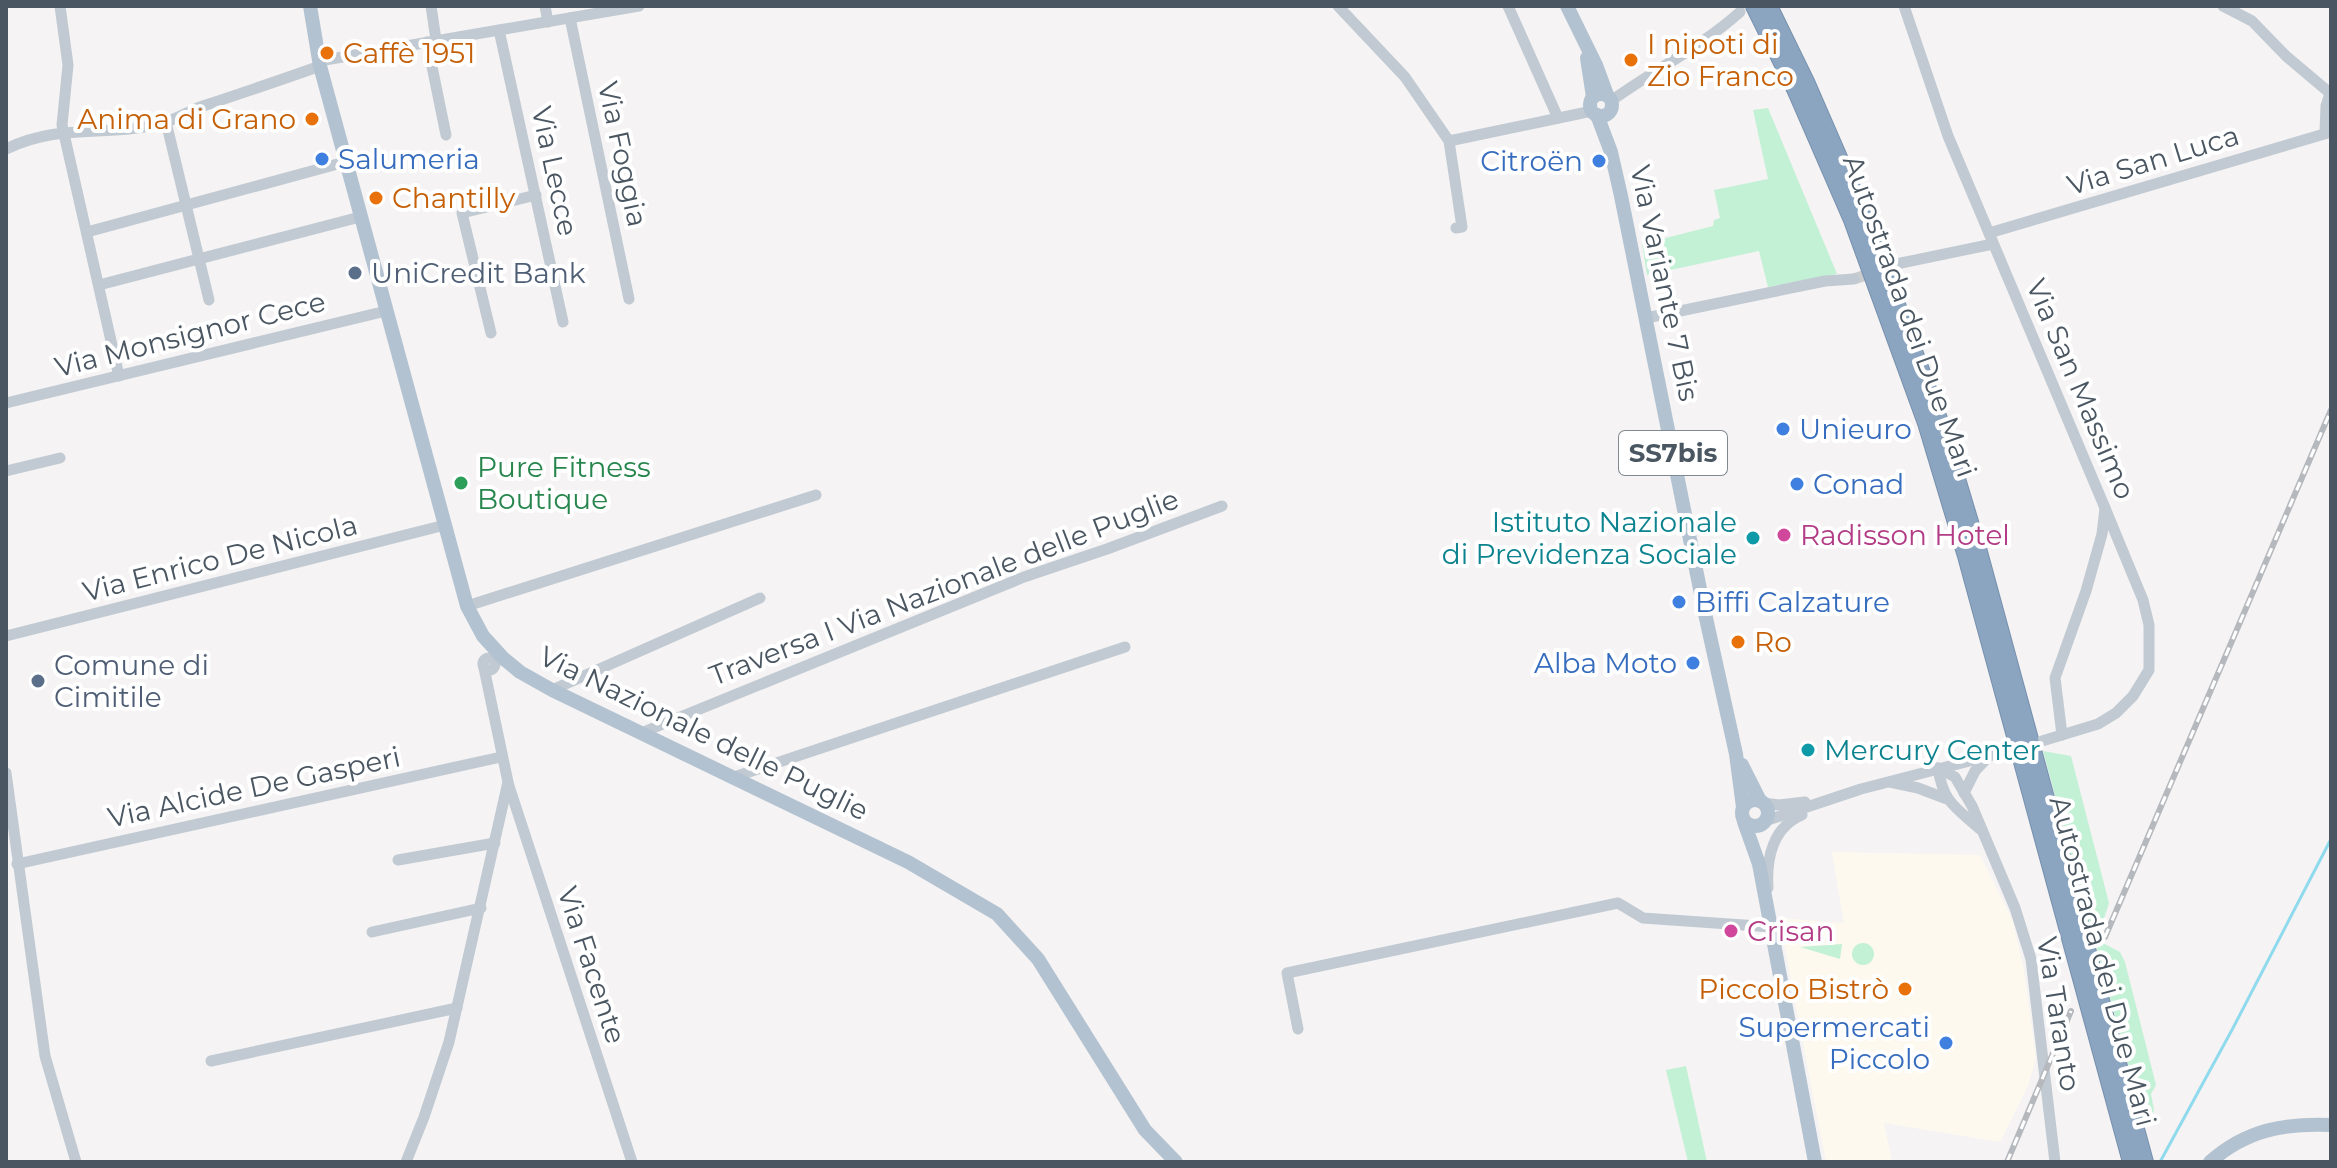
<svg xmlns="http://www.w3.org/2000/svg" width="2337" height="1168" viewBox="0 0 2337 1168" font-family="Montserrat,sans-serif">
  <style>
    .commercial { fill: #fdf9ef }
    .green { fill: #c3f1d5 }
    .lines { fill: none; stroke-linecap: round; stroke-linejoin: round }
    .stream { stroke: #90daee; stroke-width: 3 }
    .minor-tunnel { stroke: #caccce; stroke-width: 11; stroke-dasharray: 11 5.5; stroke-linecap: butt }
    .highway-casing { stroke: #7690ad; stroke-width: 18 }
    .minor { stroke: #c1cad2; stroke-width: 11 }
    .major { stroke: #b3c2d1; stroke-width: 14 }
    .highway { stroke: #8ba5c1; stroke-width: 16 }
    .rail-casing { stroke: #b5b8bd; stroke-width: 6 }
    .rail { stroke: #fff; stroke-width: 3; stroke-dasharray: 9; stroke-linecap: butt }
    .food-dot { fill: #e8710a; stroke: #fff; stroke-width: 3 }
    .shop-dot { fill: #3f7fe0; stroke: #fff; stroke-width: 3 }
    .service-dot { fill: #5c6f8a; stroke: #fff; stroke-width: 3 }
    .leisure-dot { fill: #2e9e5b; stroke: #fff; stroke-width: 3 }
    .hotel-dot { fill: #d1479c; stroke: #fff; stroke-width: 3 }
    .culture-dot { fill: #0f9aa8; stroke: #fff; stroke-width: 3 }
    .labels { text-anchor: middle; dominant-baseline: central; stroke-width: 8; stroke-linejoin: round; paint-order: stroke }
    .shield { fill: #fff; stroke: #808990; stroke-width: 2 }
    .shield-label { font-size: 26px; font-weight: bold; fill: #4a5661 }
    .food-label { font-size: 28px; fill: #c56008; stroke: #fff; text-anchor: start }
    .street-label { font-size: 28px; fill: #4a5661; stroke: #fff }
    .shop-label { font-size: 28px; fill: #366cbe; stroke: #fff; text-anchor: start }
    .service-label { font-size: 28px; fill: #4e5e75; stroke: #fff; text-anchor: start }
    .leisure-label { font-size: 28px; fill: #27864d; stroke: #fff; text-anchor: start }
    .culture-label { font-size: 28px; fill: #0d838f; stroke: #fff; text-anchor: end }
    .hotel-label { font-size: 28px; fill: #b23c85; stroke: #fff; text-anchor: start }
  </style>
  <rect width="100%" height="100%" fill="#f5f3f3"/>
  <!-- commercial -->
  <path class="commercial" d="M1832,852L1980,855L2012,919L2024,970L2036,1058L2028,1086L2000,1142L1884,1123L1892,1162H1826L1779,918L1844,923Z"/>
  <!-- green -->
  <g class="green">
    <path d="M1768,108L1837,274L1768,287L1759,251L1647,275L1642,244L1713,226L1714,220L1720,218L1714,190L1768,179L1753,110Z"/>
    <path d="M2043,751L2071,756L2109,903L2097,940L2120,952L2125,962L2156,1085L2151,1094L2154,1110L2151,1117L2143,1119Z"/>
    <circle cx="1863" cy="954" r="11"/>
    <path d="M1842,944L1840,959L1800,947Z"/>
    <path d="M1686,1066L1707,1162H1688L1666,1070Z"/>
  </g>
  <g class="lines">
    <!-- stream -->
    <path class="stream" d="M2160,1162L2233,1028L2331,839"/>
    <!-- minor-tunnel -->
    <path class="minor-tunnel" d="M1854,279L1901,263"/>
    <!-- highway casing -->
    <g class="highway-casing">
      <g id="highway">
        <path d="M1754,6L1795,89L1852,220L1926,423L1966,556L2131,1162"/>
        <path d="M1769,6L1807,84L1864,215L1939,419L1979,552L2145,1162"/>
      </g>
    </g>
    <!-- minor -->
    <g class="minor">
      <path d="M60,6L68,65L62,125L119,376"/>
      <path d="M431,6L436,40"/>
      <path d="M545,6L548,22"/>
      <path d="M1338,6L1405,77L1449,141L1462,227L1456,228"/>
      <path d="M1508,6L1558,118"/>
      <path d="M1904,6L1948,136L2105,508L2143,600L2149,625V670L2133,696L2116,713L2098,724L2042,741"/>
      <path d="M2223,6L2252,21L2286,56L2331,94"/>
      <path d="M570,18L629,299"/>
      <path d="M499,30L563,322"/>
      <path d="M427,42L446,135"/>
      <path d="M319,61L639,6"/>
      <path d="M1611,101C1654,70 1701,47 1740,12"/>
      <path d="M166,122L209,300"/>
      <path d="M2325,133L2326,106L2330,93"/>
      <path d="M1449,141L1592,111"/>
      <path d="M6,149C62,122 107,138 163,123C177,119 189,111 203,106C242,93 281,80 320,66"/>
      <path d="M87,232L345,162"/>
      <path d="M1989,233L2331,132"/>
      <path d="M1901,263L1993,244"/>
      <path d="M99,285L360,217"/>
      <path d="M1646,318L1825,281L1854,279"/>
      <path d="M491,333L462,213L536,195"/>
      <path d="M6,403L386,311"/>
      <path d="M6,471L60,458"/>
      <path d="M467,606L816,495"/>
      <path d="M6,636L445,525"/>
      <circle cx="489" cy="664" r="6"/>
      <path d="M552,690L760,598"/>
      <path d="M641,733L1024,577L1107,549L1222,506"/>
      <path d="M2062,735L2055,678L2086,591L2102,534L2105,508"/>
      <path d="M1938,768L1955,777L1972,806L2015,908L2031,959L2055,1162"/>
      <path d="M1938,768C1943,802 1955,807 1980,829"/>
      <path d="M6,773L45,1056L76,1162"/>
      <path d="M734,777L1125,647"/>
      <path d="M1890,782L1918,788L1947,799"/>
      <path d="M508,783L632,1162"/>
      <path d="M1964,793L1975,771L1990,755"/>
      <path d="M1763,803L1779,805L1805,802"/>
      <path d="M1765,821L1861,789L2008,751"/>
      <path d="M398,860L495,843"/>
      <path d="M17,864L501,757"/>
      <path d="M1768,888C1766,858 1773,827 1802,815"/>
      <path d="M372,932L481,908"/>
      <path d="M1298,1029L1287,973L1618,903L1643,918L1772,927"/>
      <path d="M211,1061L457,1008"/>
      <path d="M406,1162L424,1117L449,1042L508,782L484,668"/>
    </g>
    <!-- major -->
    <g class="major">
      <path d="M310,6L320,66L467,606L483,636L503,658L520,672L552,690L908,862L997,914L1038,959L1145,1130L1176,1162"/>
      <path d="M1567,6L1596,65L1607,95"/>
      <path d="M1587,58L1593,97"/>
      <circle cx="1601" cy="105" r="11"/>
      <path d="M1597,115L1611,152L1621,196L1704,609L1736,754L1743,807"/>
      <path d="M1742,765L1760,801"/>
      <circle cx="1755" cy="813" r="13"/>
      <path d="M1744,822L1759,864L1815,1162"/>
      <path d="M2210,1162C2246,1130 2284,1123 2331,1125"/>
    </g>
    <!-- highway -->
    <use href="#highway" class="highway"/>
    <!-- rail casing -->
    <g class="rail-casing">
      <g id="rail">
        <path d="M2105,937L2331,410"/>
        <path d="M2007,1162L2071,1011"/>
      </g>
    </g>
    <!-- rail -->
    <use href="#rail" class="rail"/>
  </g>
  <!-- markers -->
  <g class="food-dot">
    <circle cx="327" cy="53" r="8"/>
    <circle cx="1631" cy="60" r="8"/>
    <circle cx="312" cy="119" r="8"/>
    <circle cx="376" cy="198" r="8"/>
    <circle cx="1738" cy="642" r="8"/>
    <circle cx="1905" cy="989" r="8"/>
  </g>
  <g class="shop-dot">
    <circle cx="322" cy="159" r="8"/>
    <circle cx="1599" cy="161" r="8"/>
    <circle cx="1783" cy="429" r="8"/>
    <circle cx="1797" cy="484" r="8"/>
    <circle cx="1679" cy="602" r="8"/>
    <circle cx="1693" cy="663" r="8"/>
    <circle cx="1946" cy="1043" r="8"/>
  </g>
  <g class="service-dot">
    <circle cx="355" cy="273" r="8"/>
    <circle cx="38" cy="681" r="8"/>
  </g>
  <circle class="leisure-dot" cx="461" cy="483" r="8"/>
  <g class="hotel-dot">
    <circle cx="1784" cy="535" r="8"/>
    <circle cx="1731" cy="931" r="8"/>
  </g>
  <g class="culture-dot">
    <circle cx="1753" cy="538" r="8"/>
    <circle cx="1808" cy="750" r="8"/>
  </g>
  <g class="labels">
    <!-- shield labels -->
    <rect class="shield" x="1619" y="431" width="108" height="44" rx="6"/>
    <g class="shield-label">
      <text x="1673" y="453">SS7bis</text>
    </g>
    <!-- food labels -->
    <g class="food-label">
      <text x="1647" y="44">I nipoti di<tspan x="1647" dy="32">Zio Franco</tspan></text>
      <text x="343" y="53">Caffè 1951</text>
      <text x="296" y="119" text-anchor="end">Anima di Grano</text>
      <text x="392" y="198">Chantilly</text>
      <text x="1754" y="642">Ro</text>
      <text x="1889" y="989" text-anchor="end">Piccolo Bistrò</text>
    </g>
    <!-- street labels -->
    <g class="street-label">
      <text transform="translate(623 154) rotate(78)">Via Foggia</text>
      <text transform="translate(2153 160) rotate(-17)">Via San Luca</text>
      <text transform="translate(555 171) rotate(78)">Via Lecce</text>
      <text transform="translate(1665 283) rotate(78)">Via Variante 7 Bis</text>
      <text transform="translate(1910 316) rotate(70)">Autostrada dei Due Mari</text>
      <text transform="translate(190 334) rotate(-14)">Via Monsignor Cece</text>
      <text transform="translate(2081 389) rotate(67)">Via San Massimo</text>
      <text transform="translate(220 558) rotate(-14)">Via Enrico De Nicola</text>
      <text transform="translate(944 587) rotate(-21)">Traversa I Via Nazionale delle Puglie</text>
      <text transform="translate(704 733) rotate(26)">Via Nazionale delle Puglie</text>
      <text transform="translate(254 787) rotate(-12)">Via Alcide De Gasperi</text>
      <text transform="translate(2103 961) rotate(75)">Autostrada dei Due Mari</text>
      <text transform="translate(592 965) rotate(72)">Via Facente</text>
      <text transform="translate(2059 1014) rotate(81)">Via Taranto</text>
    </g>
    <!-- shop labels -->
    <g class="shop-label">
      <text x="338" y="159">Salumeria</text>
      <text x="1583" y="161" text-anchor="end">Citroën</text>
      <text x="1799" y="429">Unieuro</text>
      <text x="1813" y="484">Conad</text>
      <text x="1695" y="602">Biffi Calzature</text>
      <text x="1677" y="663" text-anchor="end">Alba Moto</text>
      <text x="1930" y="1027" text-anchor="end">Supermercati<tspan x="1930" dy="32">Piccolo</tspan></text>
    </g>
    <!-- service labels -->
    <g class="service-label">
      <text x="371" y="273">UniCredit Bank</text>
      <text x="54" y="665">Comune di<tspan x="54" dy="32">Cimitile</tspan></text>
    </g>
    <!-- leisure labels -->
    <g class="leisure-label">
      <text x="477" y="467">Pure Fitness<tspan x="477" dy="32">Boutique</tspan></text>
    </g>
    <!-- culture labels -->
    <g class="culture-label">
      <text x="1737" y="522">Istituto Nazionale<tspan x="1737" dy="32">di Previdenza Sociale</tspan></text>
      <text x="1824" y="750" text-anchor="start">Mercury Center</text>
    </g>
    <!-- hotel labels -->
    <g class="hotel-label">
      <text x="1800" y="535">Radisson Hotel</text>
      <text x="1747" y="931">Crisan</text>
    </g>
  </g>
  <!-- border -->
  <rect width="2337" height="1168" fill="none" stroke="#4a5661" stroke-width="16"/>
</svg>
